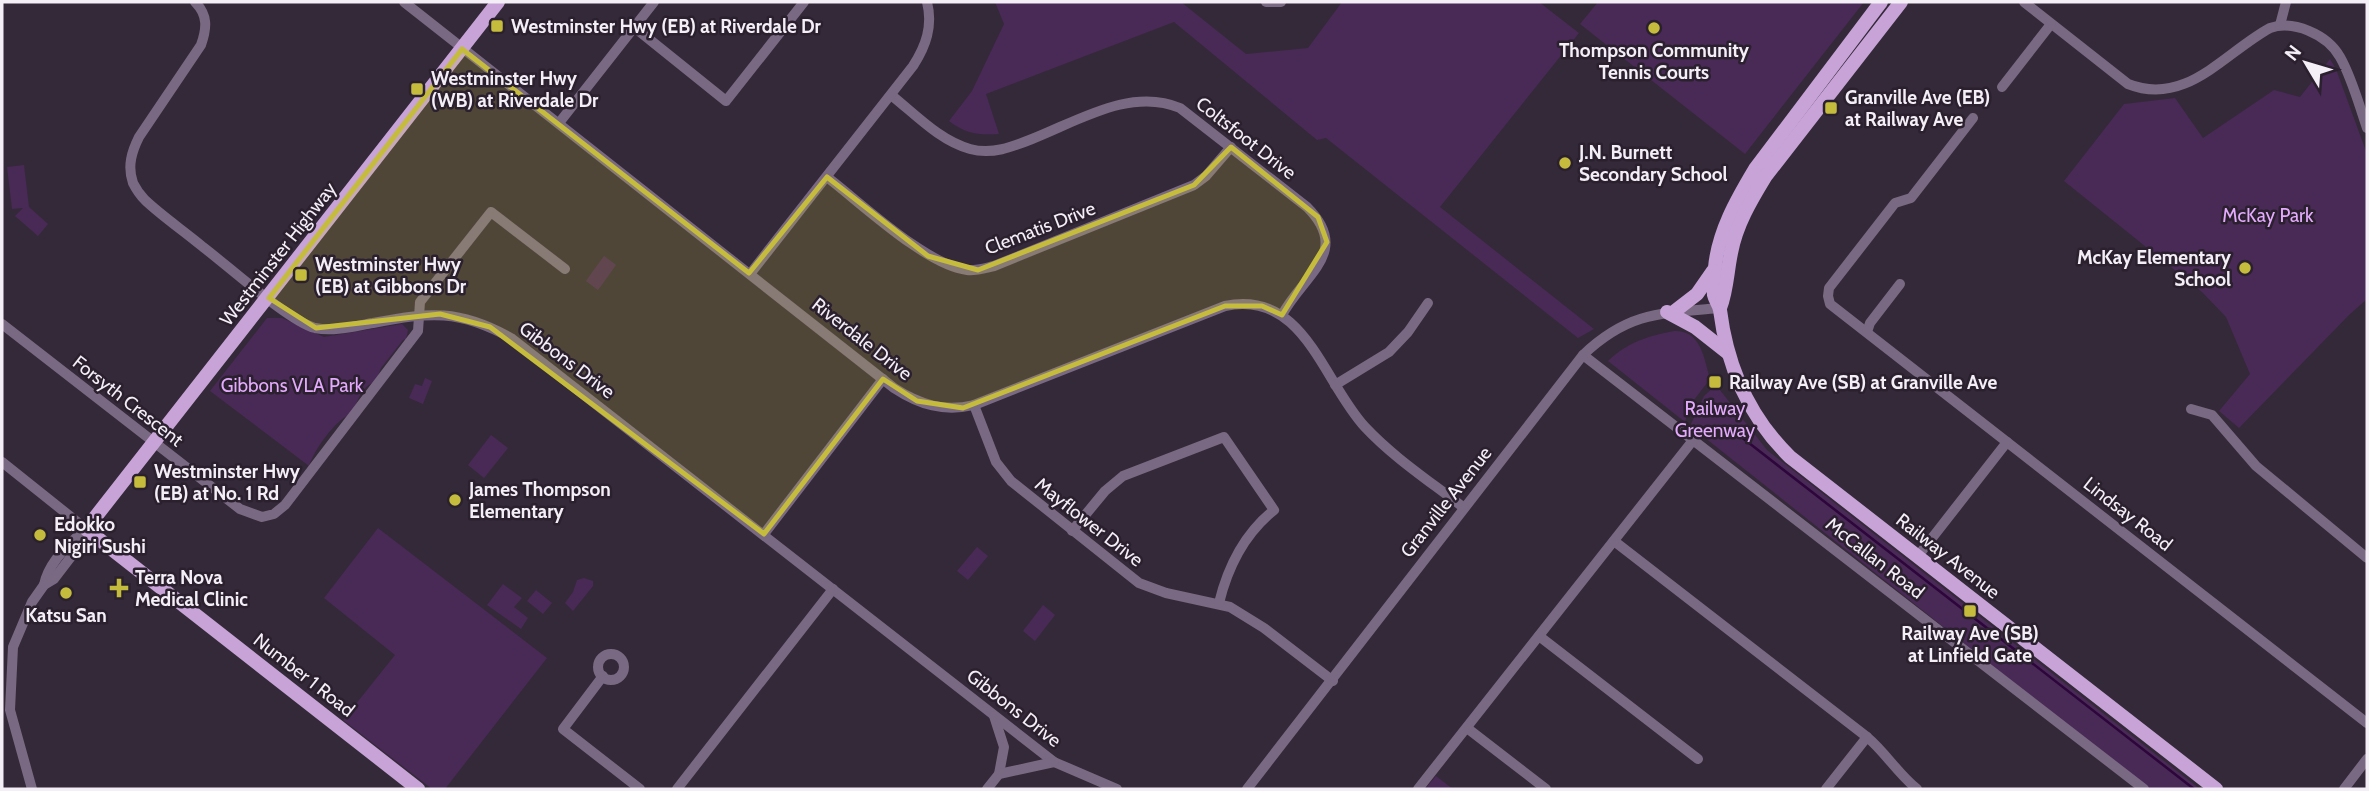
<svg xmlns="http://www.w3.org/2000/svg" width="2369" height="791" viewBox="0 0 2369 791" font-family="Cabin,sans-serif">
  <style>
    .green { fill: #492956 }
    .lines { fill: none; stroke-linecap: round; stroke-linejoin: round }
    .stream { stroke: #2d063b; stroke-width: 2.5 }
    .minor { stroke: #7a6982; stroke-width: 10 }
    .major { stroke: #c7a3d7; stroke-width: 14 }
    .marked { fill: #c5bc3d; fill-opacity: 0.2; stroke: #c5bc3d; stroke-width: 5; stroke-linejoin: round }
    .poi-dot { fill: #c5bc3d; stroke: #2a202e; stroke-width: 2.5 }
    .labels { text-anchor: middle; dominant-baseline: central; stroke-width: 5; stroke-linejoin: round; paint-order: stroke }
    .poi-label { font-size: 19px; font-weight: bold; fill: #f4eef7; stroke: #2a202e; text-anchor: start }
    .street-label { font-size: 19px; fill: #f4eef7; stroke: #2a202e }
    .park-label { font-size: 19px; fill: #e4aafd; stroke: #2a202e }
  </style>
  <rect width="100%" height="100%" fill="#342938"/>
  <!-- green -->
  <g class="green">
    <path d="M995,2H1181L1246,54L1308,48L1342,2H1539L1579,33L1440,207L1594,329L1578,338L1326,138L1317,140L1174,22L986,94L999,134C978,135 966,134 949,121L972,91L1004,24Z"/>
    <path d="M1598,2H1864L1745,154L1580,24Z"/>
    <path d="M2330,59L2336,69L2367,154V299L2349,315L2239,428L2219,411L2250,374L2226,317L2202,292L2064,181L2124,104L2175,98L2203,138L2274,90L2300,97Z"/>
    <path d="M24,165L29,207L48,224L38,236L15,216L23,208L12,209L7,167Z"/>
    <path d="M604,256L616,265L598,290L586,281Z"/>
    <path d="M267,318H282L324,337L402,324L408,330L406,339L403,340L381,368L376,381C359,388 359,401 351,414C336,419 314,450 309,466L210,391Z"/>
    <path d="M1674,331C1701,330 1704,358 1710,379L1690,405L1685,422L1608,361C1628,342 1648,336 1674,331Z"/>
    <path d="M425,378L432,381L423,404L409,398L415,384L422,386Z"/>
    <path d="M1716,385L1767,450L2200,789H2148L1690,426L1704,396Z"/>
    <path d="M491,435L508,448L484,478L468,465Z"/>
    <path d="M378,528L547,658L445,789H432L343,720L395,655L324,598Z"/>
    <path d="M977,547L988,556L968,580L957,571Z"/>
    <path d="M584,578L593,581V586L573,611L565,603L573,592L577,580Z"/>
    <path d="M503,584L522,598L514,607L528,618L521,629L487,605Z"/>
    <path d="M536,590L552,603L543,614L527,601Z"/>
    <path d="M1043,605L1055,615L1035,641L1023,631Z"/>
    <path d="M1436,776L1453,789H1425Z"/>
  </g>
  <g class="lines">
    <!-- stream -->
    <path class="stream" d="M1740,436L2194,789"/>
    <!-- minor -->
    <g class="minor">
      <path d="M195,2C208,15 207,28 201,45L139,137C132,151 127,166 133,183C136,189 140,195 145,200C163,217 184,231 203,247C227,265 290,322 315,328C334,332 355,326 373,323C430,312 459,309 511,338L1054,762L1117,789"/>
      <path d="M404,2L894,388C920,405 944,412 974,405L1225,306C1304,289 1323,382 1365,427C1394,458 1431,482 1464,508"/>
      <path d="M1266,2H1281"/>
      <path d="M2024,2L2128,84C2186,107 2224,53 2270,28C2293,20 2327,34 2340,57C2352,78 2359,105 2367,128"/>
      <path d="M2280,25L2286,2"/>
      <path d="M634,27L726,101L804,2"/>
      <path d="M2002,87L2051,24"/>
      <path d="M891,95C915,114 940,141 970,149C992,155 1012,147 1032,139C1078,121 1131,87 1180,108L1307,207C1352,252 1304,274 1282,315"/>
      <path d="M1973,118L1911,198L1895,203L1829,288L1828,296L1830,304L2367,723"/>
      <path d="M559,123L654,2"/>
      <path d="M827,177C861,203 926,265 967,270C976,271 985,268 994,266L1194,185L1206,176L1231,147"/>
      <path d="M750,274L913,66C926,46 933,26 927,2"/>
      <path d="M2,324L240,509L262,517L274,514L285,505L418,331L420,302L491,212L565,269"/>
      <path d="M1867,332L1870,323L1900,284"/>
      <path d="M1583,355L2144,789"/>
      <path d="M1335,385L1389,352L1408,332L1428,303"/>
      <path d="M974,405L996,462L1011,481L1139,583L1166,593L1230,607L1264,628L1333,681"/>
      <path d="M2191,409L2212,415L2256,466L2367,558"/>
      <path d="M2,462L86,529"/>
      <path d="M1072,531L1105,491L1123,476L1224,437L1274,510C1244,534 1228,566 1219,603"/>
      <path d="M764,534L883,379"/>
      <path d="M1614,541L1867,737C1886,753 1898,774 1917,789"/>
      <path d="M1918,556L2007,442"/>
      <path d="M44,585C48,564 68,544 84,531"/>
      <path d="M1539,636L1698,759"/>
      <circle cx="611" cy="667" r="13"/>
      <path d="M603,676L563,729L640,789"/>
      <path d="M994,716L1004,747L999,774"/>
      <path d="M1467,728L1546,789"/>
      <path d="M32,789L10,710L13,647L32,602L44,585L54,579L80,545L86,529"/>
      <path d="M677,789L833,589"/>
      <path d="M987,789L999,774L1054,762"/>
      <path d="M1247,789L1583,355C1628,312 1661,313 1720,308"/>
      <path d="M1418,789L1694,439"/>
      <path d="M1826,789L1867,737"/>
      <path d="M2344,789L2367,759"/>
    </g>
    <!-- major -->
    <g class="major">
      <path d="M1881,2L1755,169C1737,199 1718,232 1715,268C1714,276 1713,287 1714,295C1715,300 1719,304 1720,310C1727,366 1749,417 1790,457L2216,789"/>
      <path d="M1720,308C1727,290 1727,272 1731,253C1736,225 1751,200 1765,177L1901,2"/>
      <path d="M1675,311L1697,294L1713,271"/>
      <path d="M1667,312L1695,327L1728,353"/>
      <path d="M418,789L86,529L498,2"/>
    </g>
  </g>
  <!-- marked area -->
  <path class="marked" d="M462,49L749,273L827,177L928,256L978,270L1194,185L1231,147L1318,217L1327,242L1282,315L1262,306H1225L963,408L917,401L883,379L764,534L490,327L440,314L316,328L269,298Z"/>
  <!-- markers -->
  <g class="poi-dot">
    <rect x="490" y="19" width="14" height="14" rx="3.5"/>
    <circle cx="1654" cy="28" r="7"/>
    <rect x="410" y="82" width="14" height="14" rx="3.5"/>
    <rect x="1824" y="101" width="14" height="14" rx="3.5"/>
    <circle cx="1565" cy="163" r="7"/>
    <circle cx="2245" cy="268" r="7"/>
    <rect x="294" y="268" width="14" height="14" rx="3.5"/>
    <rect x="1708" y="375" width="14" height="14" rx="3.5"/>
    <rect x="133" y="475" width="14" height="14" rx="3.5"/>
    <circle cx="455" cy="500" r="7"/>
    <circle cx="40" cy="535" r="7"/>
    <path d="M115.5 577.5h7v7h7v7h-7v7h-7v-7h-7v-7h7z"/>
    <circle cx="66" cy="593" r="7"/>
    <rect x="1963" y="604" width="14" height="14" rx="3.5"/>
  </g>
  <g class="labels">
    <!-- poi labels -->
    <g class="poi-label">
      <text x="511" y="26">Westminster Hwy (EB) at Riverdale Dr</text>
      <text x="1654" y="50" text-anchor="middle">Thompson Community<tspan x="1654" dy="22">Tennis Courts</tspan></text>
      <text x="431" y="78">Westminster Hwy<tspan x="431" dy="22">(WB) at Riverdale Dr</tspan></text>
      <text x="1845" y="97">Granville Ave (EB)<tspan x="1845" dy="22">at Railway Ave</tspan></text>
      <text x="1579" y="152">J.N. Burnett<tspan x="1579" dy="22">Secondary School</tspan></text>
      <text x="2231" y="257" text-anchor="end">McKay Elementary<tspan x="2231" dy="22">School</tspan></text>
      <text x="315" y="264">Westminster Hwy<tspan x="315" dy="22">(EB) at Gibbons Dr</tspan></text>
      <text x="1729" y="382">Railway Ave (SB) at Granville Ave</text>
      <text x="154" y="471">Westminster Hwy<tspan x="154" dy="22">(EB) at No. 1 Rd</tspan></text>
      <text x="469" y="489">James Thompson<tspan x="469" dy="22">Elementary</tspan></text>
      <text x="54" y="524">Edokko<tspan x="54" dy="22">Nigiri Sushi</tspan></text>
      <text x="135" y="577">Terra Nova<tspan x="135" dy="22">Medical Clinic</tspan></text>
      <text x="66" y="615" text-anchor="middle">Katsu San</text>
      <text x="1970" y="633" text-anchor="middle">Railway Ave (SB)<tspan x="1970" dy="22">at Linfield Gate</tspan></text>
    </g>
    <!-- street labels -->
    <g class="street-label">
      <text transform="translate(1246 138) rotate(38)">Coltsfoot Drive</text>
      <text transform="translate(1040 228) rotate(-21)">Clematis Drive</text>
      <text transform="translate(278 254) rotate(-52)">Westminster Highway</text>
      <text transform="translate(862 339) rotate(38)">Riverdale Drive</text>
      <text transform="translate(567 360) rotate(37)">Gibbons Drive</text>
      <text transform="translate(128 401) rotate(38)">Forsyth Crescent</text>
      <text transform="translate(1446 502) rotate(-52)">Granville Avenue</text>
      <text transform="translate(2128 514) rotate(38)">Lindsay Road</text>
      <text transform="translate(1089 522) rotate(38)">Mayflower Drive</text>
      <text transform="translate(1948 556) rotate(38)">Railway Avenue</text>
      <text transform="translate(1875 558) rotate(38)">McCallan Road</text>
      <text transform="translate(304 675) rotate(38)">Number 1 Road</text>
      <text transform="translate(1014 708) rotate(38)">Gibbons Drive</text>
    </g>
    <!-- park labels -->
    <g class="park-label">
      <text x="2268" y="215">McKay Park</text>
      <text x="292" y="385">Gibbons VLA Park</text>
      <text x="1715" y="408">Railway<tspan x="1715" dy="22">Greenway</tspan></text>
    </g>
  </g>
  <!-- border -->
  <rect width="2369" height="791" fill="none" stroke="#f4eef7" stroke-width="7"/>
  <!-- north arrow -->
  <g transform="translate(2306 63) rotate(308)" stroke="#2a202e" stroke-width="5" paint-order="stroke">
  <path d="M0-5L12 26L0 18L-12 26Z" fill="#f4eef7"/>
  <text y="-10" font-size="19" font-weight="bold" text-anchor="middle" fill="#f4eef7">N</text>
  </g>
</svg>
